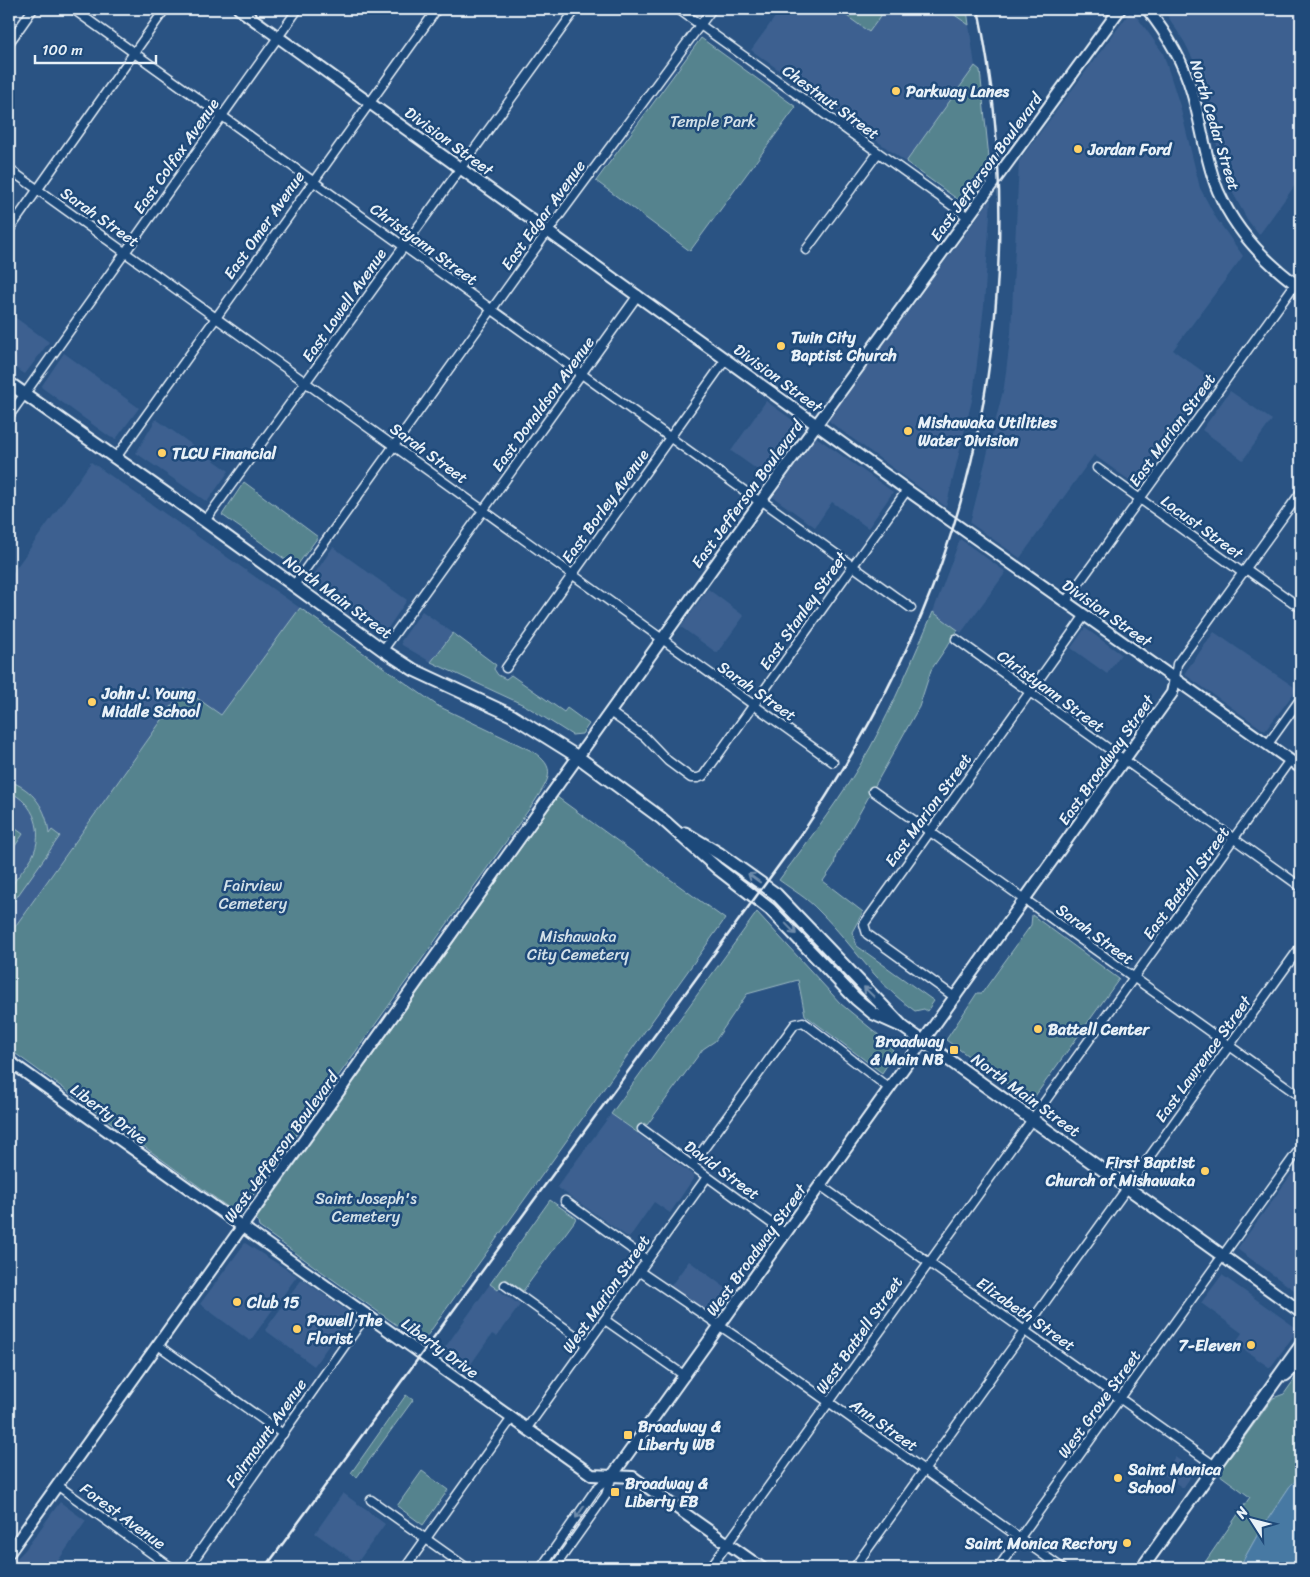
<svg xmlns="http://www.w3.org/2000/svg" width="1310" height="1577" viewBox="0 0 1310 1577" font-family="Sriracha,sans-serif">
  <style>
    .built { fill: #3c6190 }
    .green { fill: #54838e; stroke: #9ebac3 }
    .water { fill: #4679a3; stroke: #87a9c5 }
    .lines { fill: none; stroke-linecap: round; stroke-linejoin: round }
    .minor-casing { stroke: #e8f1f8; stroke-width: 11 }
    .tertiary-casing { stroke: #e8f1f8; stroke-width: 14 }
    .secondary-casing { stroke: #e8f1f8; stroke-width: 15 }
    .minor { stroke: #1f4a7a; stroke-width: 8 }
    .tertiary { stroke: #1f4a7a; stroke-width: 10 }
    .secondary { stroke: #1f4a7a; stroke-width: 11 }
    .rail { stroke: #e8f1f8; stroke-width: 2.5 }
    .oneway { stroke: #6f8dac }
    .poi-dot { fill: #ffd166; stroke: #1f4a7a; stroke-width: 2 }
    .labels { text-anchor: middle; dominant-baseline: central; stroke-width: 5; stroke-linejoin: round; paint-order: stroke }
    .poi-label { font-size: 16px; font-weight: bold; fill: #e8f1f8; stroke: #1f4a7a; text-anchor: start }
    .street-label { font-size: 16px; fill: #e8f1f8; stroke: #1f4a7a }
    .park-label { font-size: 16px; fill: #d2e0e8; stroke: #1f4a7a }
  </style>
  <rect width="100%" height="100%" fill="#2a5383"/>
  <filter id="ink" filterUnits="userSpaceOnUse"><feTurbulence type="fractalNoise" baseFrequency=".02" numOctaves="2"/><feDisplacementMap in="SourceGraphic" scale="10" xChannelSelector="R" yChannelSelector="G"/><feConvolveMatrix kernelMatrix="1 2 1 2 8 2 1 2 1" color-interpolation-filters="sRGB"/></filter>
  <g filter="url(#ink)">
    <!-- built -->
    <g class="built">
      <path d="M781,9H946L969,25L975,66L906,162L751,50Z"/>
      <path d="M1163,9H1301V177L1259,235L1247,219L1228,184L1221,162L1200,74L1185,43Z"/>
      <path d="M1130,12L1137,17L1163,53L1180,106L1200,188L1216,218L1243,256L1173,350L1212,378L1136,485L1094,455L1020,558L970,523L1004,387L1011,333L1019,161Z"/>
      <path d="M991,199L984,306L973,396L946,507L830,422L829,419Z"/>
      <path d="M9,313L49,342L25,374L9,364Z"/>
      <path d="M64,353L139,408L116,439L110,437L41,387Z"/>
      <path d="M1230,391L1272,420L1243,460L1202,430Z"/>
      <path d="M766,401L801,426L766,476L731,451Z"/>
      <path d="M156,419L229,471L207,502L136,453Z"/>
      <path d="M816,437L893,492L868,528L832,502L815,527L773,497Z"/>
      <path d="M91,462L300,608L221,715L184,689L9,935V578Z"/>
      <path d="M960,539L1006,572L961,633L933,612Z"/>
      <path d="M333,547L407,600L388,628L380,630L311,579Z"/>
      <path d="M708,589L744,616L717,653L681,627Z"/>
      <path d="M422,611L453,633L431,662L402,645L401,641Z"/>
      <path d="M1085,628L1121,654L1107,674L1071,648Z"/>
      <path d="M1214,632L1297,689L1265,731L1184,674Z"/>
      <path d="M611,1114L693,1175V1179L670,1213L654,1202L629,1238L557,1187Z"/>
      <path d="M1301,1161V1295L1237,1249Z"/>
      <path d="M245,1243L297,1276L250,1341L200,1304Z"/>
      <path d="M689,1261L727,1289L709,1314L670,1287Z"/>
      <path d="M1222,1275L1295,1327L1297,1331L1270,1368L1235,1343L1242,1333L1201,1303Z"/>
      <path d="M302,1279L351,1314L314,1366L265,1330Z"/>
      <path d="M490,1284L520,1305L497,1337L492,1334L464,1374L439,1356Z"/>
      <path d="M1175,1457L1195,1471L1183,1488L1163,1474Z"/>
      <path d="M343,1493L385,1524L357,1563L315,1533Z"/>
      <path d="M60,1502L86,1521L53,1568H11L16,1559L25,1550Z"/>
    </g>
    <!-- green -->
    <g class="green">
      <path d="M848,9H886L869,32L844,14Z"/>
      <path d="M946,9H967L969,25Z"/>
      <path d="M701,38L796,107L690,251L596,181Z"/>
      <path d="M975,66L980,70L990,168L964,204L906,162Z"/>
      <path d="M244,482L318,537L296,567L222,515Z"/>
      <path d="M300,608L438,706L532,751C558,768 549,779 535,801L246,1205L229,1208L9,1049V935L184,689L221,715Z"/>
      <path d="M933,612L958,630L931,670L919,707L836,855L834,865L823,881L863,912L852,932L857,946L934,1001L927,1011L924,1009L915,1011C874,982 854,946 820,912C806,897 794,891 779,880C811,837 844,794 870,748C894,704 913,658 933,612Z"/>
      <path d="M453,633L496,665L494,669L498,675L506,679L511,675L564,712L567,708L589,724L582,734L572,735L526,706L431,662Z"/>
      <path d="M9,781C33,789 47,809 49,834L52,830L60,836L9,908C9,902 7,894 10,889C16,877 26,868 32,857C45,832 34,802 9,792Z"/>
      <path d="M557,797L725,919L422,1343L259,1227L257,1218Z"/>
      <path d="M9,824L23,834L9,855Z"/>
      <path d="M757,912L841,1004L891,1045L894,1055L882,1073L805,1015L798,980L747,994L715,1041L703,1049L647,1125L644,1123L638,1133L611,1114Z"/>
      <path d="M1032,915L1119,979L1033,1099L1030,1100L946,1040L977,993H982L1031,925Z"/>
      <path d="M550,1200L576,1218L574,1222L523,1291L506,1279L498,1290L490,1284Z"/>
      <path d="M1301,1370V1475L1290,1486L1258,1534L1239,1568H1201L1250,1497L1216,1472L1225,1460L1231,1456L1273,1398L1284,1394Z"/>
      <path d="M406,1395L413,1400L357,1477L351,1473Z"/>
      <path d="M422,1471L448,1490L423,1525L397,1506Z"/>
    </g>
    <!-- water -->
    <path class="water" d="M1301,1475V1568H1239L1258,1534L1290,1486Z"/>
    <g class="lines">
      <!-- minor casing -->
      <g class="minor-casing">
        <g id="minor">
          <path d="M73,9L760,502"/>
          <path d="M678,9L968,217"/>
          <path d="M9,43L33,9"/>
          <path d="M9,169L833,762"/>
          <path d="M9,230L165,9"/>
          <path d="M806,250L878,153"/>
          <path d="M9,416L298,9"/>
          <path d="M115,459L437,9"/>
          <path d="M1097,468L1243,573"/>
          <path d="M761,500L911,608"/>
          <path d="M205,521L576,9"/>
          <path d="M1246,569L1301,608"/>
          <path d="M294,585L548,231L712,9"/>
          <path d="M1066,601L1301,276"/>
          <path d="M956,639L1301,887"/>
          <path d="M383,650L638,295"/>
          <path d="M506,668L726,359"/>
          <path d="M1175,679L1177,664L1301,492"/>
          <path d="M610,712L645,737L668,761L691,778H698L703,776L907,490"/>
          <path d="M1268,744L1301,698"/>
          <path d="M873,791L1301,1097"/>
          <path d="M956,998L867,934L864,924L1085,615"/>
          <path d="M642,1129L786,1234"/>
          <path d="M692,1165L795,1024L803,1022L810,1027L890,1089"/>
          <path d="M821,1186L1215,1466"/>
          <path d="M565,1201L647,1260"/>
          <path d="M639,1271L754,1349L1062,1568"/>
          <path d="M505,1285L587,1344"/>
          <path d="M605,1320L685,1376"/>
          <path d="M158,1345L283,1434"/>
          <path d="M527,1428L707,1177"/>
          <path d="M57,1485L172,1568"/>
          <path d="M371,1500L467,1568"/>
          <path d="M188,1568L367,1314"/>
          <path d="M405,1568L512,1418"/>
          <path d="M541,1568L596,1489L612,1476"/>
          <path d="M554,1568L606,1495L612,1476"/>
          <path d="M710,1568L1290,760"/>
          <path d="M854,1568L1301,946"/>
          <path d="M998,1568L1301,1147"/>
        </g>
      </g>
      <!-- tertiary casing -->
      <g class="tertiary-casing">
        <g id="tertiary">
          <path d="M239,9L907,490L1301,768"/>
          <path d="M1147,9C1167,34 1183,61 1192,92C1202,125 1205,160 1218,191C1236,232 1266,263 1301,288"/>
          <path d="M9,1061L592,1475L633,1477L762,1568"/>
          <path d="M612,1476L1172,693L1175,679"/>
          <path d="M9,1553L760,502L1120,9"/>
        </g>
      </g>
      <!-- secondary casing -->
      <g class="secondary-casing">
        <g id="secondary">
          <path d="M9,383L205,521L383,650L414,670L511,715L578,757L661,818L717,868L770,909L856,999L874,1014L903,1027"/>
          <path d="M685,833L720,854L776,894L903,1027L1301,1312"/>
          <path d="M1285,1375L1301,1362"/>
          <path d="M1142,1568L1301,1345"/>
        </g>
      </g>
      <!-- minor -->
      <use href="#minor" class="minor"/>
      <!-- tertiary -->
      <use href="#tertiary" class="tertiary"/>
      <!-- secondary -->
      <use href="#secondary" class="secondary"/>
      <!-- rail -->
      <path class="rail" d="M265,1568L801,835C858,750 907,661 941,564C1003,388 1016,192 978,9"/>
    </g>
    <!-- one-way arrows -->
    <defs><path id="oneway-shaft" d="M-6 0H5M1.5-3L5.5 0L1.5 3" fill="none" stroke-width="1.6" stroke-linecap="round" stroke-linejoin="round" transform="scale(1.25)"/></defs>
    <g class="oneway">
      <use href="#oneway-shaft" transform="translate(754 878) rotate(-144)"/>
      <use href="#oneway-shaft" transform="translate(791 929) rotate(46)"/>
      <use href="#oneway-shaft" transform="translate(869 992) rotate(-136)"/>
      <use href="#oneway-shaft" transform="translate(580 1512) rotate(125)"/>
    </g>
  </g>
  <!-- markers -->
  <g class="poi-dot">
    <circle cx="896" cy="91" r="5"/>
    <circle cx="1078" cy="149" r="5"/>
    <circle cx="781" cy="346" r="5"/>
    <circle cx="908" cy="431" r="5"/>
    <circle cx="162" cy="453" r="5"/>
    <circle cx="92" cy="702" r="5"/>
    <circle cx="1038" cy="1029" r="5"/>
    <rect x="949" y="1045" width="10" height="10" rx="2.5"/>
    <circle cx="1205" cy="1171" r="5"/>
    <circle cx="237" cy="1302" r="5"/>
    <circle cx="297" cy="1329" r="5"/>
    <circle cx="1251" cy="1345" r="5"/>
    <rect x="623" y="1430" width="10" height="10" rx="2.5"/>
    <circle cx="1118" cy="1478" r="5"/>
    <rect x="610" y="1487" width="10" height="10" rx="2.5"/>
    <circle cx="1127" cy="1543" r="5"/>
  </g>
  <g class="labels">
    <!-- poi labels -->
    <g class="poi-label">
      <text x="906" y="91">Parkway Lanes</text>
      <text x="1088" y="149">Jordan Ford</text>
      <text x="791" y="337">Twin City<tspan x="791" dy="18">Baptist Church</tspan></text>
      <text x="918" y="422">Mishawaka Utilities<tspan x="918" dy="18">Water Division</tspan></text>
      <text x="172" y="453">TLCU Financial</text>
      <text x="102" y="693">John J. Young<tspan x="102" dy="18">Middle School</tspan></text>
      <text x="1048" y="1029">Battell Center</text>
      <text x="944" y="1041" text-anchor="end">Broadway<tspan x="944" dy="18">&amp; Main NB</tspan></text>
      <text x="1195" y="1162" text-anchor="end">First Baptist<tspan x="1195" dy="18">Church of Mishawaka</tspan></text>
      <text x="247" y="1302">Club 15</text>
      <text x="307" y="1320">Powell The<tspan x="307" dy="18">Florist</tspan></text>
      <text x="1241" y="1345" text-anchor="end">7-Eleven</text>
      <text x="638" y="1426">Broadway &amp;<tspan x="638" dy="18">Liberty WB</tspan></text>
      <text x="1128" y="1469">Saint Monica<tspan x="1128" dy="18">School</tspan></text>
      <text x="625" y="1483">Broadway &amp;<tspan x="625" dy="18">Liberty EB</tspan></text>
      <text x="1117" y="1543" text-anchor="end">Saint Monica Rectory</text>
    </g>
    <!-- street labels -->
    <g class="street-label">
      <text transform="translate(831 102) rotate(36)">Chestnut Street</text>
      <text transform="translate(1215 125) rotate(73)">North Cedar Street</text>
      <text transform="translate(449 141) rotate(36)">Division Street</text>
      <text transform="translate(176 156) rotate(-55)">East Colfax Avenue</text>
      <text transform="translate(986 167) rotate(-54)">East Jefferson Boulevard</text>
      <text transform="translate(543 215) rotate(-54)">East Edgar Avenue</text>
      <text transform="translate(100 217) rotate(35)">Sarah Street</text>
      <text transform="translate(264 225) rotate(-55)">East Omer Avenue</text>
      <text transform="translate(424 244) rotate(36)">Christyann Street</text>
      <text transform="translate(344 305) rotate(-55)">East Lowell Avenue</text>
      <text transform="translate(778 378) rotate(36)">Division Street</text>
      <text transform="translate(543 404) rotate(-54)">East Donaldson Avenue</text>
      <text transform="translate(1172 430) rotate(-54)">East Marion Street</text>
      <text transform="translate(429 453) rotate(36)">Sarah Street</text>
      <text transform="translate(747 494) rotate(-54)">East Jefferson Boulevard</text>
      <text transform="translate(605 506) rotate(-54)">East Borley Avenue</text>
      <text transform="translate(1202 527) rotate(36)">Locust Street</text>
      <text transform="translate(338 597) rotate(36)">North Main Street</text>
      <text transform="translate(803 611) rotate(-55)">East Stanley Street</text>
      <text transform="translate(1107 613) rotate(35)">Division Street</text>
      <text transform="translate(757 691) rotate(35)">Sarah Street</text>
      <text transform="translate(1051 691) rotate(36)">Christyann Street</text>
      <text transform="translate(1106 760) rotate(-55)">East Broadway Street</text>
      <text transform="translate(928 810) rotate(-54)">East Marion Street</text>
      <text transform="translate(1186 883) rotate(-54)">East Battell Street</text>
      <text transform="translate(1095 934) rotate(36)">Sarah Street</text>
      <text transform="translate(1203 1059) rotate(-54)">East Lawrence Street</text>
      <text transform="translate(1026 1095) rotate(36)">North Main Street</text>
      <text transform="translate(109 1114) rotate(36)">Liberty Drive</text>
      <text transform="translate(281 1147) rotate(-54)">West Jefferson Boulevard</text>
      <text transform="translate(722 1170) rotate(36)">David Street</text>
      <text transform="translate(756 1250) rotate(-54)">West Broadway Street</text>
      <text transform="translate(606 1294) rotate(-55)">West Marion Street</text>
      <text transform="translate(1026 1314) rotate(35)">Elizabeth Street</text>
      <text transform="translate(859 1335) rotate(-55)">West Battell Street</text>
      <text transform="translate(440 1348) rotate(36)">Liberty Drive</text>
      <text transform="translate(1099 1404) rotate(-54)">West Grove Street</text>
      <text transform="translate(884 1425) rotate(35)">Ann Street</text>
      <text transform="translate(266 1433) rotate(-55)">Fairmount Avenue</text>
      <text transform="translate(123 1516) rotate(36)">Forest Avenue</text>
    </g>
    <!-- park labels -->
    <g class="park-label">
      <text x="713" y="121">Temple Park</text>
      <text x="253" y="885">Fairview<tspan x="253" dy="18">Cemetery</tspan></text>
      <text x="578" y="936">Mishawaka<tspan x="578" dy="18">City Cemetery</tspan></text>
      <text x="366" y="1198">Saint Joseph's<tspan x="366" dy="18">Cemetery</tspan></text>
    </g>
  </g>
  <!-- margin -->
  <rect width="1310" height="1577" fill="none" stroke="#1f4a7a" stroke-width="30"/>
  <rect x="15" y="15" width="1280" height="1547" fill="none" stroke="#e8f1f8" stroke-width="2" filter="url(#ink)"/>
  <!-- north arrow -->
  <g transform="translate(1252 1520) rotate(306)" stroke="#1f4a7a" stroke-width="4" paint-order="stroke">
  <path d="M0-4L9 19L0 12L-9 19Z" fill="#e8f1f8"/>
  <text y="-8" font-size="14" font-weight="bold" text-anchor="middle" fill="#e8f1f8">N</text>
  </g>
  <!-- scale -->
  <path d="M35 55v8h121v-8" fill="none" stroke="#e8f1f8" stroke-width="2.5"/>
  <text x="42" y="55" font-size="15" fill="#e8f1f8" stroke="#1f4a7a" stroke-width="4" paint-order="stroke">100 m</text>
</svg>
